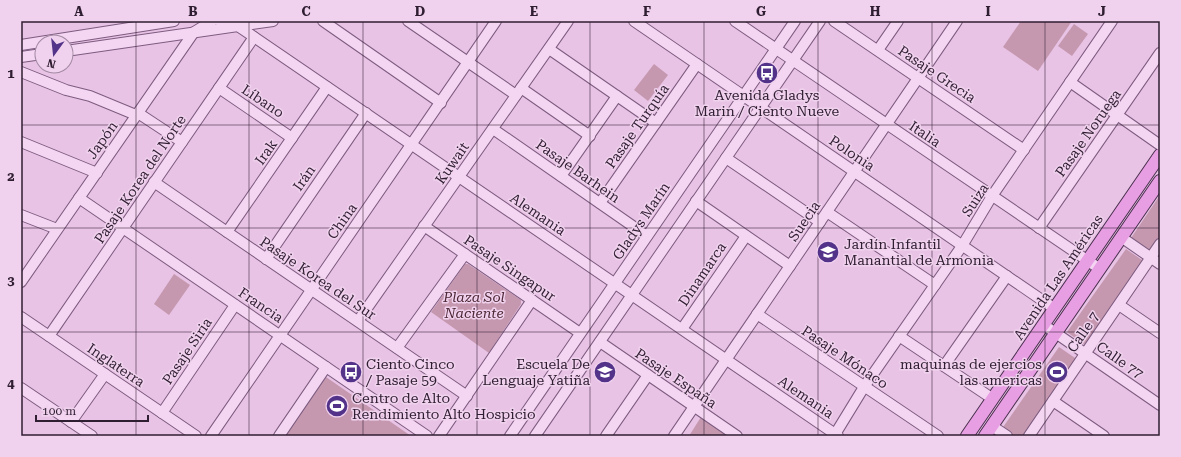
<svg xmlns="http://www.w3.org/2000/svg" width="1181" height="457" viewBox="0 0 1181 457" font-family="'Roboto Serif',serif">
  <style>
    .green { fill: #c598af }
    .lines { fill: none; stroke-linecap: round; stroke-linejoin: round }
    .minor-casing { stroke: #7d5c80; stroke-width: 12 }
    .major-casing { stroke: #4a304f; stroke-width: 14 }
    .minor { stroke: #f4d5f2; stroke-width: 10 }
    .major { stroke: #e89ee3; stroke-width: 12 }
    .grid { fill: none; stroke: #2f1e32; stroke-width: 1; stroke-opacity: 0.55 }
    .labels { text-anchor: middle; dominant-baseline: central; stroke-width: 3; stroke-linejoin: round; paint-order: stroke }
    .street-label { font-size: 14px; fill: #2f1e32; stroke: #f1d2ee }
    .poi-label { font-size: 14px; fill: #2f1e32; stroke: #f1d2ee; text-anchor: start }
    .park-label { font-size: 14px; font-style: italic; fill: #4c2735; stroke: #f1d2ee }
    .neatline { fill: none; stroke: #2f1e32; stroke-width: 1.5 }
    .grid-label { font-size: 13px; text-anchor: middle; font-weight: bold; fill: #2f1e32 }
  </style>
  <rect width="100%" height="100%" fill="#e8c3e5"/>
  <!-- green -->
  <g class="green">
    <path d="M1021,21H1072L1038,71L1003,47Z"/>
    <path d="M1074,24L1088,34L1072,56L1058,46Z"/>
    <path d="M654,64L668,75L648,101L634,90Z"/>
    <path d="M1160,195V241L1153,252L1131,238Z"/>
    <path d="M1126,249L1145,262L1086,346L1067,332Z"/>
    <path d="M465,264H468L521,300V304L489,353L431,312Z"/>
    <path d="M174,274L190,285L169,315L154,304Z"/>
    <path d="M1059,347L1078,360L1025,436H1009L1001,430Z"/>
    <path d="M326,377L411,436H285Z"/>
    <path d="M701,417L727,433L725,436H689Z"/>
  </g>
  <g class="lines">
    <!-- minor casing -->
    <g class="minor-casing">
      <g id="minor">
        <path d="M220,21L238,26L838,436"/>
        <path d="M323,21L441,103"/>
        <path d="M408,21L516,95"/>
        <path d="M634,21L1055,309"/>
        <path d="M735,21L1100,269"/>
        <path d="M834,21L1024,150"/>
        <path d="M21,45L174,21"/>
        <path d="M549,49L656,123"/>
        <path d="M878,50L898,21"/>
        <path d="M66,51L273,21"/>
        <path d="M21,57L42,54"/>
        <path d="M21,72L66,90L90,96L136,115"/>
        <path d="M1070,82L1160,145"/>
        <path d="M219,88L292,138"/>
        <path d="M521,88L590,136"/>
        <path d="M138,113L182,142"/>
        <path d="M493,129L647,236"/>
        <path d="M21,142L97,173"/>
        <path d="M726,158L820,222"/>
        <path d="M561,176L617,96"/>
        <path d="M154,182L467,396"/>
        <path d="M79,198L427,436"/>
        <path d="M696,201L790,266"/>
        <path d="M600,203L697,64"/>
        <path d="M827,212L935,285"/>
        <path d="M21,215L57,229"/>
        <path d="M424,226L580,333"/>
        <path d="M1039,228L1160,53"/>
        <path d="M227,232L327,87"/>
        <path d="M1121,237L1160,264"/>
        <path d="M266,259L366,113"/>
        <path d="M21,282L194,32L212,21"/>
        <path d="M1119,305L1160,333"/>
        <path d="M757,314L938,436"/>
        <path d="M21,317L196,436"/>
        <path d="M358,321L568,21"/>
        <path d="M1044,325L1160,405"/>
        <path d="M682,329L746,236"/>
        <path d="M49,336L254,37"/>
        <path d="M899,336L993,399"/>
        <path d="M600,342L737,436"/>
        <path d="M397,348L465,254"/>
        <path d="M944,366L1007,276"/>
        <path d="M21,388L92,436"/>
        <path d="M1053,401L1104,436"/>
        <path d="M162,413L235,305"/>
        <path d="M71,422L105,374"/>
        <path d="M992,426L1007,436"/>
        <path d="M211,436L496,21"/>
        <path d="M279,436L326,367"/>
        <path d="M439,436L532,300"/>
        <path d="M510,436L795,21"/>
        <path d="M535,436L820,21"/>
        <path d="M606,436L648,375"/>
        <path d="M674,436L957,21"/>
        <path d="M834,436L864,387L962,246L992,196L1112,21"/>
        <path d="M1029,436L1160,244"/>
      </g>
    </g>
    <!-- major casing -->
    <g class="major-casing">
      <g id="major">
        <path d="M967,436L1160,155"/>
        <path d="M985,436L1160,181"/>
      </g>
    </g>
    <!-- minor -->
    <use href="#minor" class="minor"/>
    <!-- major -->
    <use href="#major" class="major"/>
  </g>
  <!-- grid -->
  <path class="grid" d="M136,21V436M249,21V436M363,21V436M477,21V436M590,21V436M704,21V436M818,21V436M932,21V436M1045,21V436M21,125H1160M21,228H1160M21,332H1160"/>
  <!-- icons -->
  <defs>
    <g id="bus-disc" transform="scale(1.15)"><circle r="9.5" fill="#533389" stroke="#f1d2ee"/><path d="M-5-6H5V4H4V6H2V4H-2V6H-4V4H-5ZM-3.5-4V0h7V-4ZM-3.5 1.2v1.5H-2V1.2ZM2 1.2v1.5H3.5V1.2Z" fill="#fff"/></g>
    <g id="school-disc" transform="scale(1.15)"><circle r="9.5" fill="#533389" stroke="#f1d2ee"/><path d="M0-5L7-2L0 1L-7-2ZM-4 1L0 2.5L4 1V4Q0 6-4 4Z" fill="#fff"/></g>
    <g id="stadium-disc" transform="scale(1.15)"><circle r="9.5" fill="#533389" stroke="#f1d2ee"/><path d="M0-5a6.5 5 0 1 0 0 10a6.5 5 0 1 0 0-10ZM-3.5-1.8h7v3.6h-7Z" fill="#fff"/></g>
  </defs>
  <g fill-rule="evenodd">
    <use href="#bus-disc" x="767" y="73"/>
    <use href="#school-disc" x="828" y="252"/>
    <use href="#bus-disc" x="351" y="372"/>
    <use href="#school-disc" x="605" y="372"/>
    <use href="#stadium-disc" x="1057" y="372"/>
    <use href="#stadium-disc" x="337" y="406"/>
  </g>
  <g class="labels">
    <!-- street labels -->
    <g class="street-label">
      <text transform="translate(937 74) rotate(34)">Pasaje Grecia</text>
      <text transform="translate(263 101) rotate(34)">Líbano</text>
      <text transform="translate(637 126) rotate(-55)">Pasaje Turquía</text>
      <text transform="translate(1088 133) rotate(-55)">Pasaje Noruega</text>
      <text transform="translate(925 134) rotate(34)">Italia</text>
      <text transform="translate(102 140) rotate(-55)">Japón</text>
      <text transform="translate(266 152) rotate(-55)">Irak</text>
      <text transform="translate(852 153) rotate(34)">Polonia</text>
      <text transform="translate(452 163) rotate(-55)">Kuwait</text>
      <text transform="translate(578 171) rotate(35)">Pasaje Barhein</text>
      <text transform="translate(304 178) rotate(-55)">Irán</text>
      <text transform="translate(140 179) rotate(-56)">Pasaje Korea del Norte</text>
      <text transform="translate(975 200) rotate(-57)">Suiza</text>
      <text transform="translate(538 214) rotate(34)">Alemania</text>
      <text transform="translate(342 221) rotate(-55)">China</text>
      <text transform="translate(641 221) rotate(-56)">Gladys Marín</text>
      <text transform="translate(804 221) rotate(-56)">Suecia</text>
      <text transform="translate(510 268) rotate(34)">Pasaje Singapur</text>
      <text transform="translate(702 274) rotate(-56)">Dinamarca</text>
      <text transform="translate(1058 277) rotate(-56)">Avenida Las Américas</text>
      <text transform="translate(318 278) rotate(34)">Pasaje Korea del Sur</text>
      <text transform="translate(261 305) rotate(34)">Francia</text>
      <text transform="translate(1083 332) rotate(-56)">Calle 7</text>
      <text transform="translate(187 351) rotate(-56)">Pasaje Siria</text>
      <text transform="translate(845 357) rotate(34)">Pasaje Mónaco</text>
      <text transform="translate(1120 360) rotate(35)">Calle 77</text>
      <text transform="translate(116 365) rotate(34)">Inglaterra</text>
      <text transform="translate(676 378) rotate(34)">Pasaje España</text>
      <text transform="translate(806 397) rotate(34)">Alemania</text>
    </g>
    <!-- poi labels -->
    <g class="poi-label">
      <text x="767" y="95" text-anchor="middle">Avenida Gladys<tspan x="767" dy="16">Marin / Ciento Nueve</tspan></text>
      <text x="844" y="244">Jardín Infantil<tspan x="844" dy="16">Manantial de Armonia</tspan></text>
      <text x="366" y="364">Ciento Cinco<tspan x="366" dy="16">/ Pasaje 59</tspan></text>
      <text x="590" y="364" text-anchor="end">Escuela De<tspan x="590" dy="16">Lenguaje Yatiña</tspan></text>
      <text x="1042" y="364" text-anchor="end">maquinas de ejercios<tspan x="1042" dy="16">las americas</tspan></text>
      <text x="352" y="398">Centro de Alto<tspan x="352" dy="16">Rendimiento Alto Hospicio</tspan></text>
    </g>
    <!-- park labels -->
    <g class="park-label">
      <text x="474" y="297">Plaza Sol<tspan x="474" dy="16">Naciente</tspan></text>
    </g>
  </g>
  <!-- border -->
  <rect width="1181" height="457" fill="none" stroke="#f1d2ee" stroke-width="44"/>
  <!-- north arrow -->
  <g transform="translate(54 54) rotate(195)"><circle r="19" fill="#f1d2ee" stroke="#a38aa3"/>
  <path d="M0-3L7 15L0 10L-7 15Z" fill="#533389"/>
  <text y="-6" font-size="11" font-weight="bold" text-anchor="middle" fill="#2f1e32">N</text>
  </g>
  <!-- scale -->
  <path d="M36 415v6h112v-6" fill="none" stroke="#2f1e32" stroke-width="2"/>
  <text x="42" y="415" font-size="12" fill="#2f1e32" stroke="#f1d2ee" stroke-width="3" paint-order="stroke">100 m</text>
  <rect x="22" y="22" width="1137" height="413" class="neatline"/>
  <g class="grid-label">
    <text x="79" y="16">A</text>
    <text x="193" y="16">B</text>
    <text x="306" y="16">C</text>
    <text x="420" y="16">D</text>
    <text x="534" y="16">E</text>
    <text x="647" y="16">F</text>
    <text x="761" y="16">G</text>
    <text x="875" y="16">H</text>
    <text x="988" y="16">I</text>
    <text x="1102" y="16">J</text>
    <text x="11" y="78">1</text>
    <text x="11" y="181">2</text>
    <text x="11" y="285">3</text>
    <text x="11" y="388">4</text>
  </g>
</svg>
